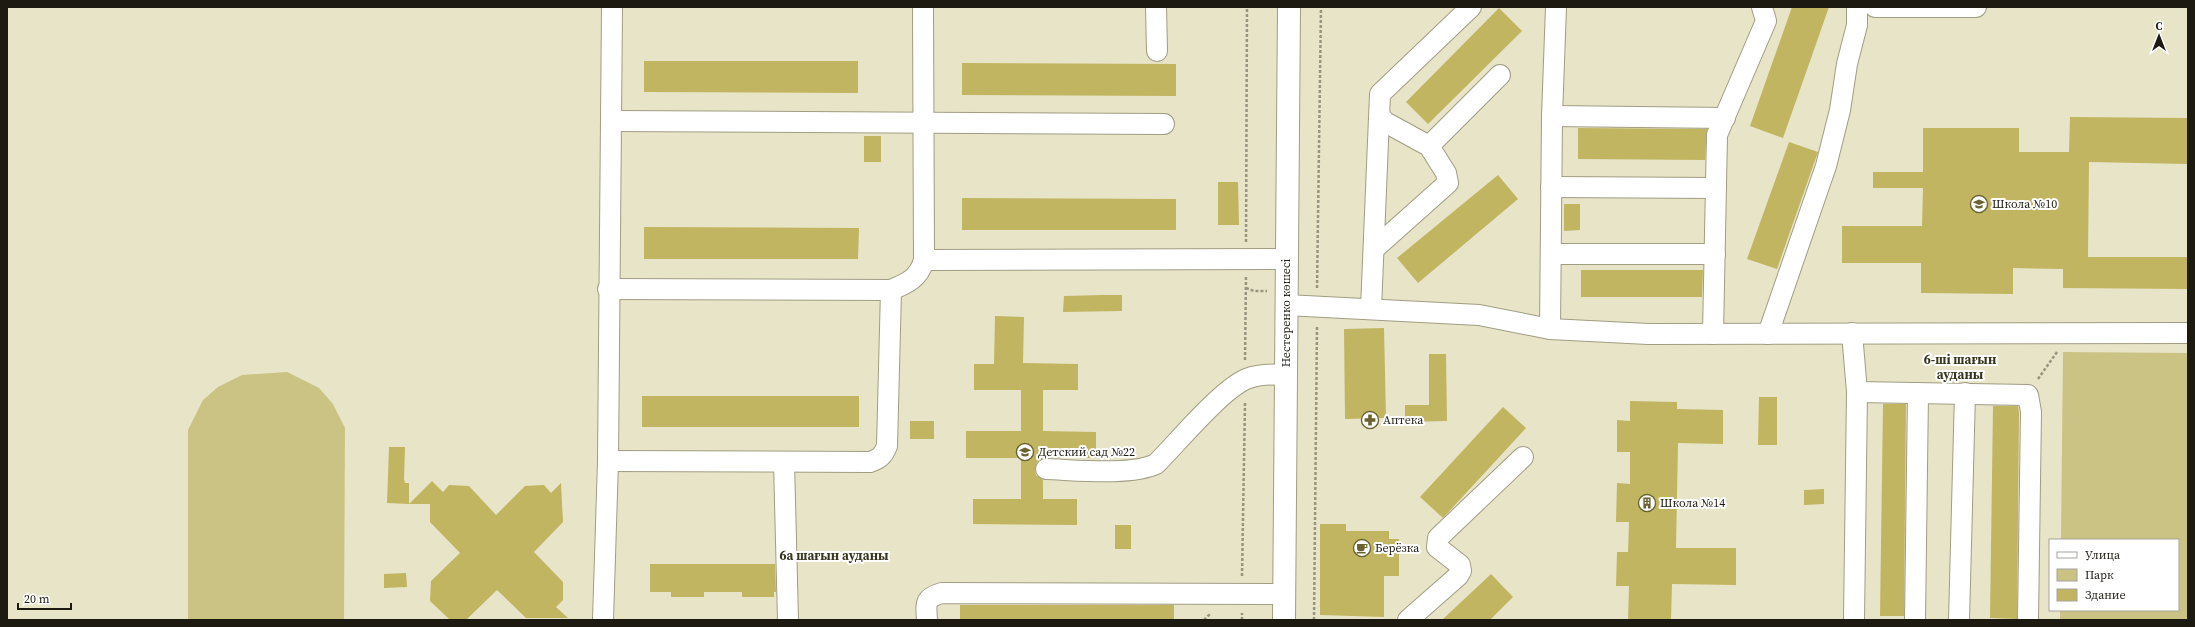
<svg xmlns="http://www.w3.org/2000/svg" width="2195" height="627" viewBox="0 0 2195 627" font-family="'Source Serif 4',serif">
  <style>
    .green { fill: #cbc383 }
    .building { fill: #c1b561 }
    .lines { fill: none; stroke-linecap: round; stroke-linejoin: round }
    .minor-casing { stroke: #a09d82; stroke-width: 22 }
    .major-casing { stroke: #a09d82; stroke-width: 24 }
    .path { stroke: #989480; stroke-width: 2.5; stroke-dasharray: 3 2; stroke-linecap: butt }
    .minor { stroke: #fff; stroke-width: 20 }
    .major { stroke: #fff; stroke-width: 22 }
    .labels { text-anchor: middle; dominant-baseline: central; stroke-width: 4; stroke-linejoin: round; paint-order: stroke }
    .poi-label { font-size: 12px; fill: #1d1b11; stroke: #fff; text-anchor: start }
    .street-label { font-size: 12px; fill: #1d1b11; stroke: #fff }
    .neighbourhood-label { font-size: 13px; font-weight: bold; fill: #39361e; stroke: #fff }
  </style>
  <rect width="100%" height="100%" fill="#e8e4c8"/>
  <!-- green -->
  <g class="green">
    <path d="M2063,352L2188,353V620H2060V610H2178V540H2061Z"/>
    <path d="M287,372L319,388L333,404L345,428L344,620H188V430L203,400L218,387L242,375Z"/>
  </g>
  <!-- building -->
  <g class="building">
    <path d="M1792,7H1829L1783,138L1750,126Z"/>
    <path d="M1499,8L1522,31L1428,124L1406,102Z"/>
    <path d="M644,61H858V93L644,92Z"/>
    <path d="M962,63L1176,64V96L962,95Z"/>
    <path d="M2070,117L2188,118V164L2089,162L2088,257H2188V289L2063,288V269L2013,268V294L1921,293V263H1842V226H1922L1923,188H1873V172H1923V128H2019V152H2069Z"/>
    <path d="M1578,128L1707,129L1705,160L1578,159Z"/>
    <rect x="864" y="136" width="17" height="26"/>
    <path d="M1789,142L1818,152L1777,269L1747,259Z"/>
    <path d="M1498,175L1518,199L1418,283L1397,258Z"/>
    <path d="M1218,182H1238L1239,225H1218Z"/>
    <path d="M962,198L1176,199V230H962Z"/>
    <path d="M1564,204H1580V230L1564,231Z"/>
    <path d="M644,227L859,228L858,259H644Z"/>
    <path d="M1581,270H1703L1702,297H1581Z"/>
    <path d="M1102,295H1122V311L1063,312L1064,296Z"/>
    <path d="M995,316L1024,317L1023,363L1078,364V390H1043V431L1096,432V458H1043L1037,462L1035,469L1036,475L1043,480V499H1077V525L973,524V499H1021V458H966V431H1021V390H974V364H994Z"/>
    <path d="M1384,328L1386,418L1345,419L1344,329Z"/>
    <path d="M1429,354H1446L1447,421L1405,422V405H1429Z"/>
    <rect x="642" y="396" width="217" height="31"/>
    <path d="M1759,397H1777V445H1758Z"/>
    <path d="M1630,401L1677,402V409L1723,410V444L1678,443L1676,548H1736V585L1672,584L1671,620H1628L1629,586H1616L1617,552H1628L1629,522H1616L1617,483L1630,484V452H1617V420L1630,421Z"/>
    <path d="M1883,404H1906L1904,616H1880Z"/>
    <path d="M1993,406H2018L2019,413L2017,619L1990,618Z"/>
    <path d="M1503,407L1526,428L1443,518L1420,497Z"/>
    <rect x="910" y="421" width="24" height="18"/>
    <path d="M389,447H405L404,479L405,483H409V504L387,503Z"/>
    <path d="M432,481L443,492L449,485L469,486L496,515L525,486L544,485L551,493L561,483L563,522L534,552L563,582V600L556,607L568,618H526L497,590L467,619H449L430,601L431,581L460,553L430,522V504H409Z"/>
    <path d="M1824,489V504L1804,505V490Z"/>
    <path d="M1320,524H1346V531H1389V539H1399V576H1384V617L1320,615Z"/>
    <rect x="1115" y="525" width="16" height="24"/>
    <path d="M650,564H775L776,592H774V597H742V592H704V597H671V592H650Z"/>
    <path d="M406,573L407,587L384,588V574Z"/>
    <path d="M1491,574L1513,597L1490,620H1442Z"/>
    <rect x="960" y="605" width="214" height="15"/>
  </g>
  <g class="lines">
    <!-- minor casing -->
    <g class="minor-casing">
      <g id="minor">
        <path d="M1156,7L1157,51"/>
        <path d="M1875,7H1976"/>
        <path d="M1552,116L1725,118"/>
        <path d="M612,121L1164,124"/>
        <path d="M1429,146L1500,75"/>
        <path d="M1551,187L1716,188"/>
        <path d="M1374,249L1448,183L1446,173L1429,146L1385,122L1381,117"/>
        <path d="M1551,254H1715"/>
        <path d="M924,260L1287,259"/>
        <path d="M608,289L891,290"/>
        <path d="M1286,305L1479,315L1550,329L1648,334L2188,333"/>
        <path d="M1371,309L1380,94L1471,7"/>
        <path d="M1550,329L1552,116L1556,7"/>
        <path d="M1852,333L1857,392L1854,620"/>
        <path d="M1713,334L1717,135L1766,21L1762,7"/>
        <path d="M1768,334L1826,166L1840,110L1847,64L1857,25V7"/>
        <path d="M1857,392L2028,395L2031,412L2028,620"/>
        <path d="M608,461L870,462C879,459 883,456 887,446L891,290C908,283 919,278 924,260L923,7"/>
        <path d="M784,462L788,620"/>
        <path d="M1046,469C1076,470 1130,476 1156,464C1178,442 1220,391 1246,379C1259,374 1272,374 1286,375"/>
        <path d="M603,620L608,461L612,7"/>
        <path d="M927,620C926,603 924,598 942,593L1284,594"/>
        <path d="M1408,620L1458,576L1461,571L1460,565L1437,547L1438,538L1523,457"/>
        <path d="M1915,620L1918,393"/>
        <path d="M1959,620L1965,393"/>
      </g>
    </g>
    <!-- major casing -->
    <g class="major-casing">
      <path id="major" d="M1284,620L1289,7"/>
    </g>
    <!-- path -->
    <g class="path">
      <path d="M1246,242L1247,7"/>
      <path d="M1246,288L1254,291H1267"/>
      <path d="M1317,288L1321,7"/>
      <path d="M1245,360L1246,277"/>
      <path d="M2038,379L2057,352"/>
      <path d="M1242,576L1245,403"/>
      <path d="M1204,620L1211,613"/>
      <path d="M1242,620V613"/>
      <path d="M1314,620L1317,325"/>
    </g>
    <!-- minor -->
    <use href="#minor" class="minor"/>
    <!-- major -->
    <use href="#major" class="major"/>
  </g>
  <!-- icons -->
  <defs>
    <g id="school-ring" transform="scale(0.9)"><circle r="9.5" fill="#fff" stroke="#6a622f" stroke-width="1.5"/><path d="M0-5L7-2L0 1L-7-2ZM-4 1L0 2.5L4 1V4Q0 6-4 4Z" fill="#6a622f"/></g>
    <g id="pharmacy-ring" transform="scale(0.9)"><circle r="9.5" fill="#fff" stroke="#6a622f" stroke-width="1.5"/><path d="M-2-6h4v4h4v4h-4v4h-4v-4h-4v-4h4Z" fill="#6a622f"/></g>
    <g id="building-ring" transform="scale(0.9)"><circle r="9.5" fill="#fff" stroke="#6a622f" stroke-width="1.5"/><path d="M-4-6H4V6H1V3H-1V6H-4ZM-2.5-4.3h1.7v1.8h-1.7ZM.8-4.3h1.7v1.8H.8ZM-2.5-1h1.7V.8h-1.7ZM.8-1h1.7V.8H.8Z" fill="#6a622f"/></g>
    <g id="cafe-ring" transform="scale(0.9)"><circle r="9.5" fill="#fff" stroke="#6a622f" stroke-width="1.5"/><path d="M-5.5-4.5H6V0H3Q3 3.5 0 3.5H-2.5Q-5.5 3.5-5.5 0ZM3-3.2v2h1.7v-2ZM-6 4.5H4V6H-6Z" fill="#6a622f"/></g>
  </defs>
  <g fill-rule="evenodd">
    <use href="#school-ring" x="1979" y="204"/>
    <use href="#pharmacy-ring" x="1370" y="420"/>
    <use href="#school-ring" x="1025" y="452"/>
    <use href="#building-ring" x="1647" y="503"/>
    <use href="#cafe-ring" x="1362" y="548"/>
  </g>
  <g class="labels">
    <!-- poi labels -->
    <g class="poi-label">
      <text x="1992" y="204">Школа №10</text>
      <text x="1383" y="420">Аптека</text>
      <text x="1038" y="452">Детский сад №22</text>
      <text x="1660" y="503">Школа №14</text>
      <text x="1375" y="548">Берёзка</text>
    </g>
    <!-- street labels -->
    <g class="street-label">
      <text transform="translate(1286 313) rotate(-90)">Нестеренко көшесі</text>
    </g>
    <!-- neighbourhood labels -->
    <g class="neighbourhood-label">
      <text x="1960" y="359">6-ші шағын<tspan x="1960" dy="15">ауданы</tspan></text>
      <text x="834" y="555">6а шағын ауданы</text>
    </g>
  </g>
  <!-- border -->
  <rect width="2195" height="627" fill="none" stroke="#1d1b11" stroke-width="16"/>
  <!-- legend -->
  <rect x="2049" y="539" width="130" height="72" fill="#ffffff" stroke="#a5a4a0"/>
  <rect x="2057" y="552" width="20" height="6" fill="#ffffff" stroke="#a5a4a0"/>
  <text x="2085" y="559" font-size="12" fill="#1d1b11">Улица</text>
  <rect x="2057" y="569" width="20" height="12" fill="#cbc383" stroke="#a5a4a0"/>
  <text x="2085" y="579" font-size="12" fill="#1d1b11">Парк</text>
  <rect x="2057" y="589" width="20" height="12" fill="#c1b561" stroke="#a5a4a0"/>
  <text x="2085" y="599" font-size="12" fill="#1d1b11">Здание</text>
  <!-- north arrow -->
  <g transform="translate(2159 36)" stroke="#ffffff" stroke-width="3" paint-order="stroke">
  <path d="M0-3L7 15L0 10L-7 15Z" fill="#1d1b11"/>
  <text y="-6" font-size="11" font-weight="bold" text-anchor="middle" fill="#1d1b11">С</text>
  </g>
  <!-- scale -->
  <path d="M18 603v6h53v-6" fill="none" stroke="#1d1b11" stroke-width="2"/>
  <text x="24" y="603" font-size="12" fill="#1d1b11" stroke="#ffffff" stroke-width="3" paint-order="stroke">20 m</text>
</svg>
